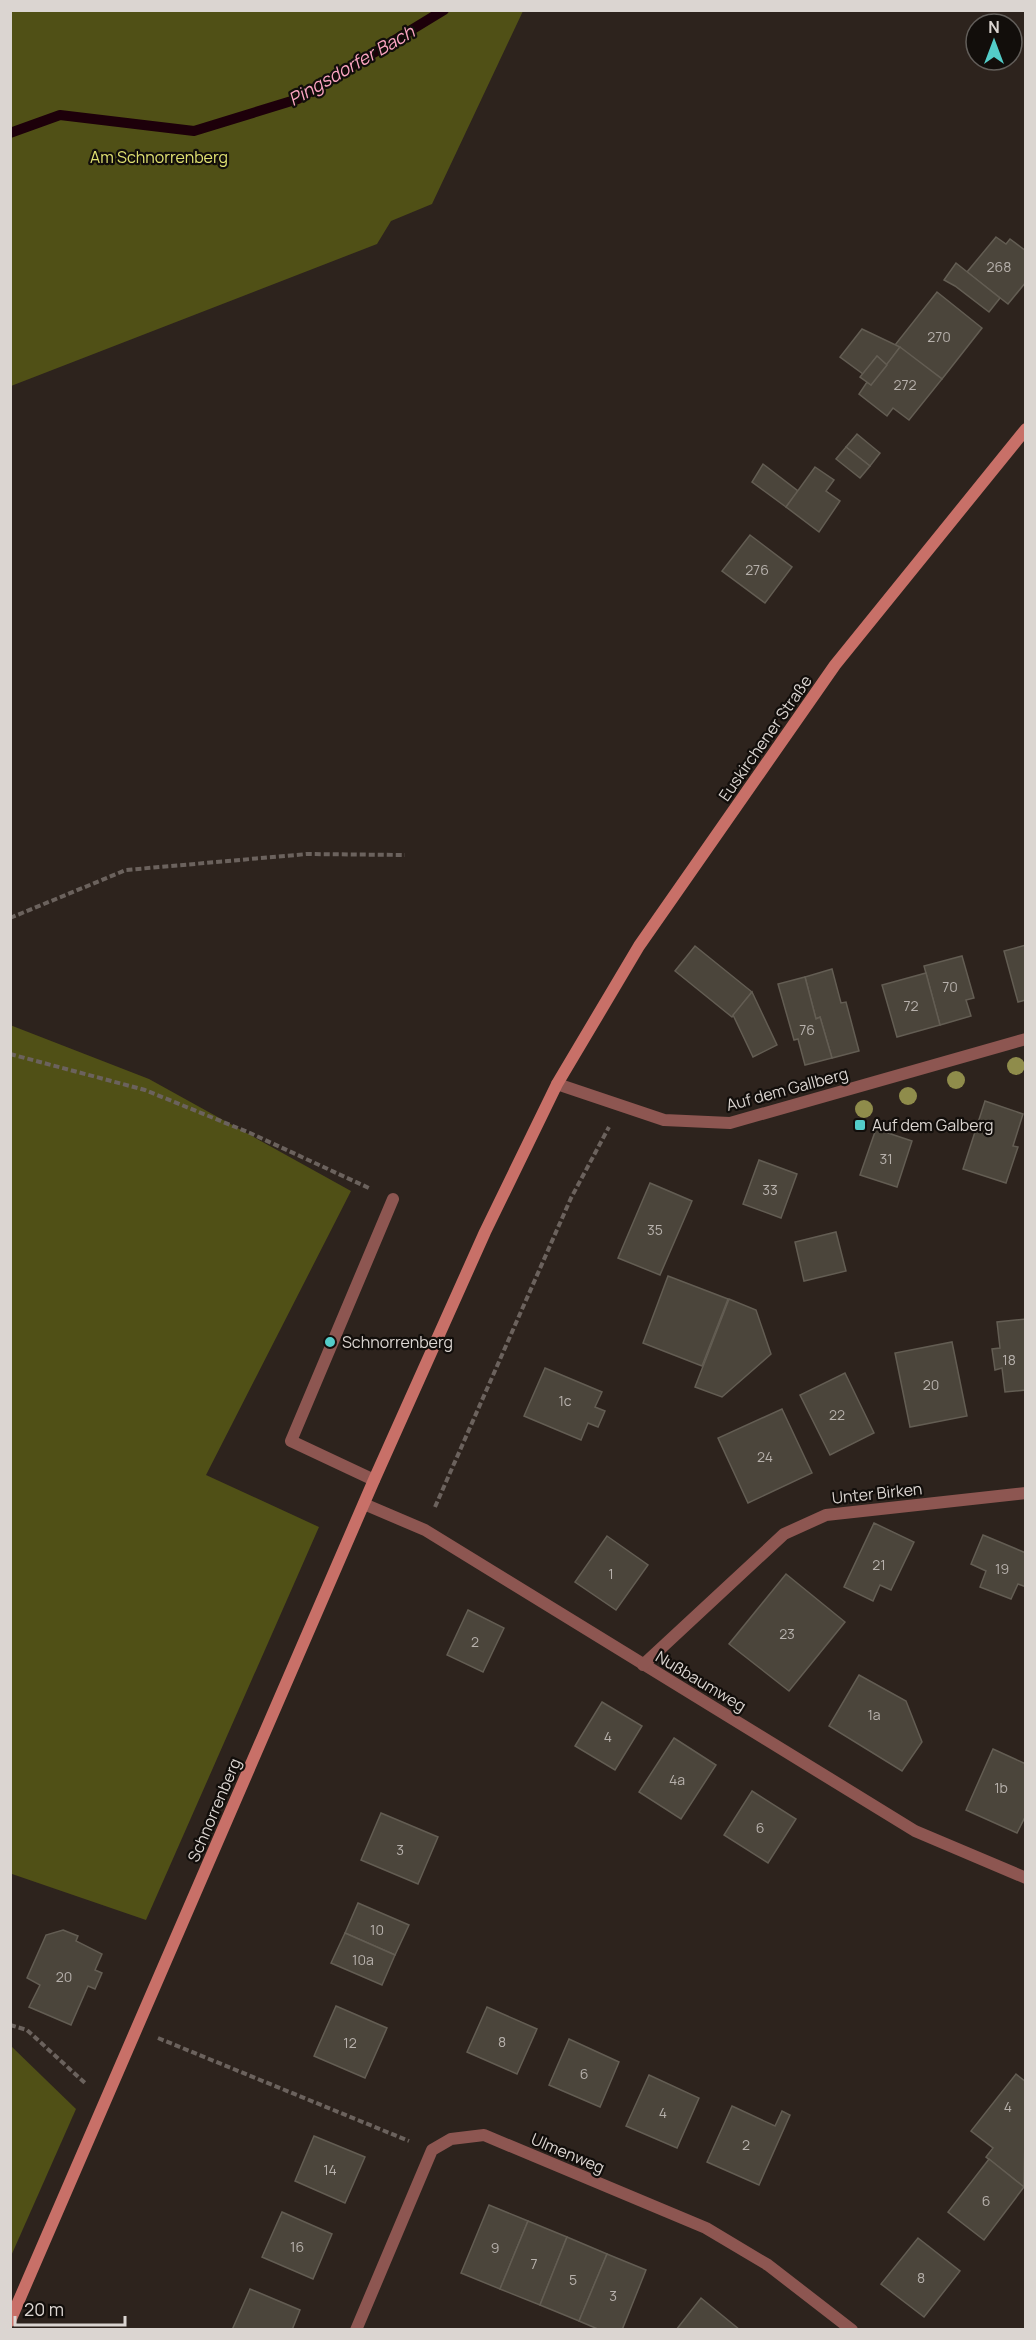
<svg xmlns="http://www.w3.org/2000/svg" width="1036" height="2340" viewBox="0 0 1036 2340" font-family="Manrope,sans-serif">
  <style>
    .green { fill: #505016 }
    .lines { fill: none; stroke-linecap: round; stroke-linejoin: round }
    .stream { stroke: #1d000a; stroke-width: 10 }
    .building { fill: #4b453b; stroke: #635d53; stroke-width: 1.5 }
    .path { stroke: #6b625d; stroke-width: 4; stroke-dasharray: 6 3; stroke-linecap: butt }
    .lane { stroke: #8d5651; stroke-width: 12 }
    .street { stroke: #8d5651; stroke-width: 12 }
    .secondary { stroke: #c87068; stroke-width: 12 }
    .tree { fill: #8f8c4b }
    .poi-dot { fill: #53cdc9; stroke: #120e0b; stroke-width: 2 }
    .labels { text-anchor: middle; dominant-baseline: central; stroke-width: 4.5; stroke-linejoin: round; paint-order: stroke }
    .number-label { font-size: 14px; fill: #b7b1ac }
    .park-label { font-size: 16px; fill: #e0e171; stroke: #120e0b }
    .street-label { font-size: 16px; fill: #dbd5d1; stroke: #120e0b }
    .poi-label { font-size: 16px; fill: #dbd5d1; stroke: #120e0b; text-anchor: start }
    .water-label { font-size: 18px; font-style: italic; fill: #fca5c2; stroke: #120e0b }
  </style>
  <rect width="100%" height="100%" fill="#2d231d"/>
  <!-- green -->
  <g class="green">
    <path d="M11,10H523V11L432,204L391,221L377,244L11,386Z"/>
    <path d="M10,1025L149,1079L351,1191L206,1475L319,1527L146,1920L12,1874L11,1877Z"/>
    <path d="M11,2046L76,2109L11,2256Z"/>
  </g>
  <g class="lines">
    <!-- stream -->
    <path class="stream" d="M10,133L60,115L194,131L298,99L444,10"/>
  </g>
  <!-- building -->
  <g class="building">
    <path d="M996,237L1006,244L1010,239L1026,251V282L1008,304L967,272Z"/>
    <path d="M956,263L1000,298L989,312L955,286L944,280Z"/>
    <path d="M937,292L982,328L942,379L895,345Z"/>
    <path d="M862,329L900,347L887,365L877,356L863,374L840,357Z"/>
    <path d="M900,347L942,379L909,420L893,408L887,416L859,394L867,382L871,385Z"/>
    <path d="M877,356L887,365L871,385L860,377Z"/>
    <path d="M857,434L880,453L870,466L846,447Z"/>
    <path d="M846,447L870,466L860,478L836,459Z"/>
    <path d="M763,464L798,491L786,507L752,482Z"/>
    <path d="M815,467L834,480L826,491L840,501L819,532L786,507Z"/>
    <path d="M750,535L792,567L765,603L722,571Z"/>
    <path d="M1026,945V1000L1018,1002L1004,951Z"/>
    <path d="M695,946L752,992L732,1017L675,971Z"/>
    <path d="M962,956L974,998L966,1000L971,1016L940,1025L924,966Z"/>
    <path d="M832,969L841,1003L846,1002L859,1051L832,1058L820,1017L816,1019L805,977Z"/>
    <path d="M926,973L940,1025L897,1037L882,985Z"/>
    <path d="M805,977L816,1019L820,1017L832,1058L805,1065L798,1039L794,1040L778,984Z"/>
    <path d="M752,992L777,1045L753,1057L733,1015Z"/>
    <path d="M985,1101L1023,1114L1013,1146L1018,1147L1006,1183L963,1169Z"/>
    <path d="M876,1129L912,1141L897,1187L860,1175Z"/>
    <path d="M759,1160L797,1174L781,1218L743,1204Z"/>
    <path d="M650,1183L692,1201L660,1275L618,1258Z"/>
    <path d="M836,1232L846,1271L804,1281L795,1242Z"/>
    <path d="M668,1276L728,1299L702,1366L643,1343Z"/>
    <path d="M729,1299L756,1310L771,1354L722,1397L695,1387Z"/>
    <path d="M1026,1319V1390L1005,1392L1002,1368L995,1370L992,1349L1000,1348L997,1322Z"/>
    <path d="M952,1342L967,1416L910,1427L895,1353Z"/>
    <path d="M545,1368L602,1392L595,1407L605,1411L598,1427L588,1423L581,1440L524,1416Z"/>
    <path d="M845,1373L874,1433L830,1455L800,1395Z"/>
    <path d="M782,1409L812,1473L748,1503L718,1438Z"/>
    <path d="M874,1523L914,1542L891,1590L880,1585L873,1601L844,1587Z"/>
    <path d="M983,1535L1026,1553V1587L1018,1584L1011,1599L980,1587L986,1571L971,1564Z"/>
    <path d="M607,1536L648,1565L616,1610L575,1582Z"/>
    <path d="M786,1574L845,1622L789,1691L729,1644Z"/>
    <path d="M468,1610L504,1628L483,1672L447,1655Z"/>
    <path d="M859,1675L906,1701L922,1742L902,1771L829,1726Z"/>
    <path d="M602,1702L642,1726L615,1770L575,1746Z"/>
    <path d="M674,1738L716,1765L681,1819L639,1792Z"/>
    <path d="M993,1749L1026,1764V1815L1017,1833L966,1810Z"/>
    <path d="M752,1791L796,1819L768,1863L724,1835Z"/>
    <path d="M381,1813L438,1837L418,1884L361,1860Z"/>
    <path d="M358,1903L409,1925L395,1955L345,1933Z"/>
    <path d="M63,1930L78,1936L76,1941L102,1954L95,1970L102,1973L95,1989L88,1986L71,2025L29,2007L40,1985L27,1978L46,1935Z"/>
    <path d="M345,1933L395,1955L382,1985L331,1963Z"/>
    <path d="M336,2006L387,2028L365,2078L314,2056Z"/>
    <path d="M487,2007L537,2029L517,2074L467,2052Z"/>
    <path d="M569,2039L619,2062L600,2107L549,2085Z"/>
    <path d="M1016,2074L1026,2082L1024,2187L986,2157L993,2148L971,2131Z"/>
    <path d="M649,2075L699,2098L677,2148L626,2126Z"/>
    <path d="M732,2106L775,2126L782,2111L790,2115L759,2185L707,2162Z"/>
    <path d="M314,2136L365,2157L345,2203L295,2181Z"/>
    <path d="M989,2159L1024,2187L984,2240L948,2212Z"/>
    <path d="M489,2205L528,2221L500,2289L461,2273Z"/>
    <path d="M282,2212L332,2234L313,2279L262,2257Z"/>
    <path d="M528,2221L567,2237L540,2305L500,2289Z"/>
    <path d="M567,2237L607,2254L579,2321L540,2305Z"/>
    <path d="M918,2238L960,2271L924,2317L881,2284Z"/>
    <path d="M607,2254L646,2270L622,2330H600L579,2321Z"/>
    <path d="M250,2289L300,2310L292,2330H232Z"/>
    <path d="M701,2298L740,2330H676Z"/>
  </g>
  <g class="lines">
    <!-- path -->
    <g class="path">
      <path d="M10,918L126,870L307,854L405,855"/>
      <path d="M10,1054L145,1090L250,1133L371,1189"/>
      <path d="M435,1507L571,1198L609,1127"/>
      <path d="M10,2025L27,2030L85,2083"/>
      <path d="M158,2038L409,2141"/>
    </g>
    <!-- lane -->
    <path class="lane" d="M374,1480L291,1441L393,1199"/>
    <!-- street -->
    <g class="street">
      <path d="M557,1084L664,1120L730,1123L1026,1039"/>
      <path d="M364,1504L425,1530L915,1831L1026,1878"/>
      <path d="M643,1665L784,1534L826,1515L1026,1493"/>
      <path d="M356,2330L432,2150L451,2139L484,2135L706,2228L768,2265L852,2330"/>
    </g>
    <!-- secondary -->
    <path class="secondary" d="M10,2321L374,1480L485,1232L557,1084L639,946L835,665L1026,429"/>
  </g>
  <!-- trees -->
  <g class="tree">
    <circle cx="1016" cy="1066" r="9"/>
    <circle cx="956" cy="1080" r="9"/>
    <circle cx="908" cy="1096" r="9"/>
    <circle cx="864" cy="1109" r="9"/>
  </g>
  <!-- markers -->
  <g class="poi-dot">
    <rect x="854" y="1119" width="12" height="12" rx="3"/>
    <circle cx="330" cy="1342" r="6"/>
  </g>
  <g class="labels">
    <!-- number labels -->
    <g class="number-label">
      <text x="999" y="266">268</text>
      <text x="939" y="336">270</text>
      <text x="905" y="384">272</text>
      <text x="757" y="569">276</text>
      <text x="950" y="986">70</text>
      <text x="911" y="1005">72</text>
      <text x="807" y="1029">76</text>
      <text x="886" y="1158">31</text>
      <text x="770" y="1189">33</text>
      <text x="655" y="1229">35</text>
      <text x="1009" y="1359">18</text>
      <text x="931" y="1384">20</text>
      <text x="565" y="1400">1c</text>
      <text x="837" y="1414">22</text>
      <text x="765" y="1456">24</text>
      <text x="879" y="1564">21</text>
      <text x="1002" y="1568">19</text>
      <text x="611" y="1573">1</text>
      <text x="787" y="1633">23</text>
      <text x="475" y="1641">2</text>
      <text x="874" y="1714">1a</text>
      <text x="608" y="1736">4</text>
      <text x="677" y="1779">4a</text>
      <text x="1001" y="1787">1b</text>
      <text x="760" y="1827">6</text>
      <text x="400" y="1849">3</text>
      <text x="377" y="1929">10</text>
      <text x="363" y="1959">10a</text>
      <text x="64" y="1976">20</text>
      <text x="502" y="2041">8</text>
      <text x="350" y="2042">12</text>
      <text x="584" y="2073">6</text>
      <text x="1008" y="2106">4</text>
      <text x="663" y="2112">4</text>
      <text x="746" y="2144">2</text>
      <text x="330" y="2169">14</text>
      <text x="986" y="2200">6</text>
      <text x="297" y="2246">16</text>
      <text x="495" y="2247">9</text>
      <text x="534" y="2263">7</text>
      <text x="921" y="2277">8</text>
      <text x="573" y="2279">5</text>
      <text x="613" y="2295">3</text>
    </g>
    <!-- park labels -->
    <g class="park-label">
      <text x="159" y="157">Am Schnorrenberg</text>
    </g>
    <!-- street labels -->
    <g class="street-label">
      <text transform="translate(765 738) rotate(-55)">Euskirchener Straße</text>
      <text transform="translate(787 1089) rotate(-15)">Auf dem Gallberg</text>
      <text transform="translate(877 1493) rotate(-6)">Unter Birken</text>
      <text transform="translate(701 1681) rotate(31)">Nußbaumweg</text>
      <text transform="translate(214 1810) rotate(-67)">Schnorrenberg</text>
      <text transform="translate(568 2153) rotate(23)">Ulmenweg</text>
    </g>
    <!-- poi labels -->
    <g class="poi-label">
      <text x="872" y="1125">Auf dem Galberg</text>
      <text x="342" y="1342">Schnorrenberg</text>
    </g>
    <!-- water labels -->
    <g class="water-label">
      <text transform="translate(351 65) rotate(-30)">Pingsdorfer Bach</text>
    </g>
  </g>
  <!-- border -->
  <rect width="1036" height="2340" fill="none" stroke="#dbd5d1" stroke-width="24"/>
  <!-- north arrow -->
  <g transform="translate(994 42)"><circle r="28" fill="#120e0b" stroke="#625e5a" stroke-width="1.5"/>
  <path d="M0-4.5L10 22L0 15L-10 22Z" fill="#53cdc9"/>
  <text y="-9" font-size="16" font-weight="bold" text-anchor="middle" fill="#dbd5d1">N</text>
  </g>
  <!-- scale -->
  <path d="M15 2316v9h110v-9" fill="none" stroke="#dbd5d1" stroke-width="3"/>
  <text x="24" y="2316" font-size="18" fill="#dbd5d1" stroke="#120e0b" stroke-width="4.5" paint-order="stroke">20 m</text>
</svg>
